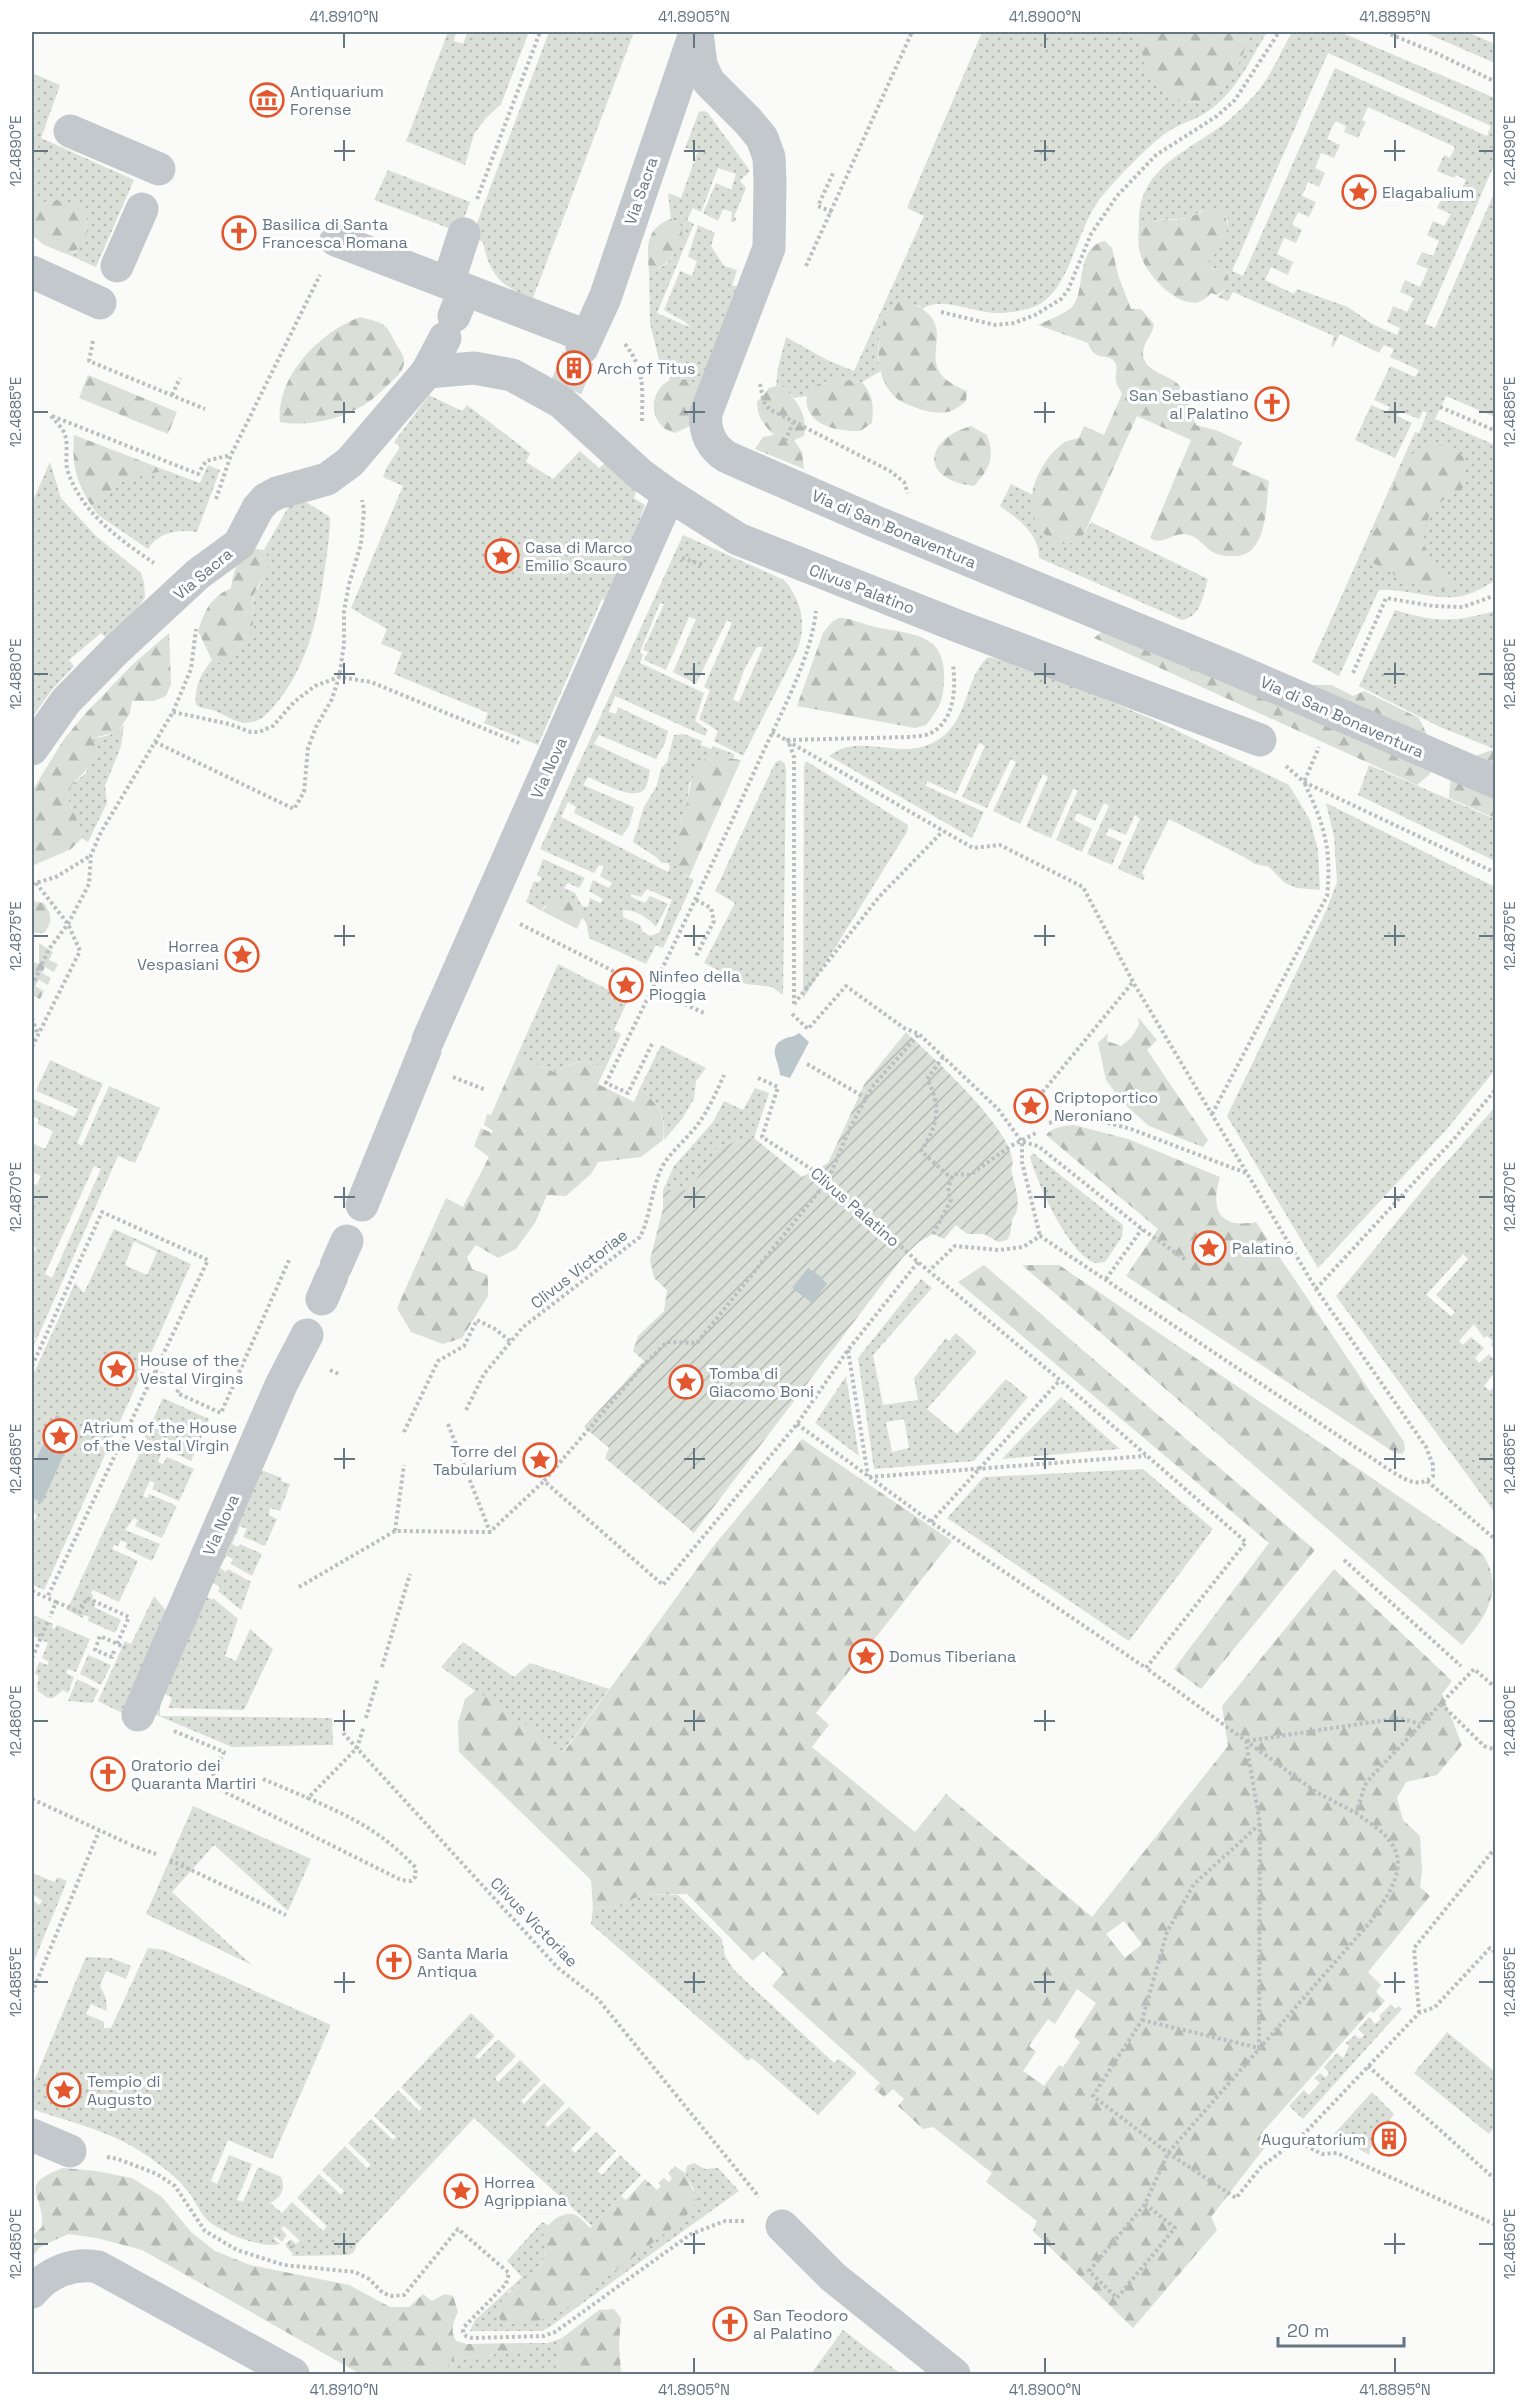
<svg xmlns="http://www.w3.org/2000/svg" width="1527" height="2406" viewBox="0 0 1527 2406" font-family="'Space Grotesk',sans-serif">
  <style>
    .grass { fill: url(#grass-dots); fill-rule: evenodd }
    .forest { fill: url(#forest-firs); fill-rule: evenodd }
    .garden { fill: url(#garden-furrows) }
    .water { fill: #bbc7cb }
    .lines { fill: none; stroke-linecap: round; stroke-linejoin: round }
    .minor-tunnel { stroke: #d5d9db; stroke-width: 33; stroke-dasharray: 33 16; stroke-linecap: butt }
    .path { stroke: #bbbfc2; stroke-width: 4; stroke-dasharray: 3 3; stroke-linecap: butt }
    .minor { stroke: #c3c8cc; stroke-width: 33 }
    .ticks { fill: none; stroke: #657683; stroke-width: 2 }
    .labels { text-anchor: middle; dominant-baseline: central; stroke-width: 6; stroke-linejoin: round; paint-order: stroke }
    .poi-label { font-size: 16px; fill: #657683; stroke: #fff; text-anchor: start }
    .street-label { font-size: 16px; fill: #657683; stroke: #fff }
    .neatline { fill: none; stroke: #657683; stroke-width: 2 }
    .ticks-label { font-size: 15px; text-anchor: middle; fill: #657683 }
  </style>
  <defs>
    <pattern id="grass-dots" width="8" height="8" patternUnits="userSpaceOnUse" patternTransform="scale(1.5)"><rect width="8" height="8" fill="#dadfd7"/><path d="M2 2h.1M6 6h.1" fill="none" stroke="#b4b9b4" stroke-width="1.8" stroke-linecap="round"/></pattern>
    <pattern id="forest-firs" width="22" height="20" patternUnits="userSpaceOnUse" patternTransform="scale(1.5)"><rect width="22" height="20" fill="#dadfd7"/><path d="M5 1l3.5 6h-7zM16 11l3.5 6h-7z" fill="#b4b9b4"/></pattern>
    <pattern id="garden-furrows" width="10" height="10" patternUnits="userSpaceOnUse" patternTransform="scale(1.5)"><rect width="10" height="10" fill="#dadfd7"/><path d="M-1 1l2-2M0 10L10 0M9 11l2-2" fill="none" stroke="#b4b9b4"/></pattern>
  </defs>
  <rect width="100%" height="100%" fill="#fafaf8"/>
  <!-- grass -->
  <g class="grass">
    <path d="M448,32H456L454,41L463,44L467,34L462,32H529L501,104L486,118L474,134L465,165L406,141Z"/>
    <path d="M549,32H634L533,298C501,287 490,276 483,242L472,236Z"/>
    <path d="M982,32H1143L1142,46L1164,92C1172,96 1185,103 1195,102C1228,101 1242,57 1250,32H1267C1252,57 1236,91 1211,109C1197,120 1177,124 1163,135C1143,151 1114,181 1099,200C1077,229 1070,289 1038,305C1027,310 1010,313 998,313C974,314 943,295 922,309L918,305L886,315C880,335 874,351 881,371L862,382L839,380L813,390L807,396L794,398L783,387L776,386L778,368L786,337L829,361L854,371L924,216L907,208Z"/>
    <path d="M1292,32H1340L1495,98V163L1425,324L1435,328L1495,191V417L1446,396L1435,419L1495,445V581C1487,585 1478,591 1469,594C1441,604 1408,588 1379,590L1339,676L1312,662L1415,432L1419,433L1427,413L1423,411L1419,419L1399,411L1397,416L1412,423L1395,458L1355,440L1371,405L1387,412L1390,407L1374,400L1390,366L1415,377L1419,370L1390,357L1394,349L1384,345L1379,353L1340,334L1333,347L1331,346L1334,336L1233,292L1228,301L1217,297L1227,288L1217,269L1204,267C1216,252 1227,239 1228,220L1221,210L1201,211L1189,218L1157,220L1145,224L1139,228C1136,167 1187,153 1228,121C1236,114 1244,106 1251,99C1269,81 1280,53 1292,32ZM1328,53L1491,126L1487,136L1335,68L1243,276L1232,271ZM1368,107L1455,147L1450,158L1444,155L1437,171L1454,178L1456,175L1466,180L1457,198L1444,193L1437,208L1451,214L1444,226L1433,221L1427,235L1439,241L1433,256L1422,252L1416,264L1428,269L1420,287L1405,280L1400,292L1414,298L1407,312L1393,306L1387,322L1400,328L1397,335L1372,324L1348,307L1297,289L1294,294L1265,280L1271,267L1288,275L1293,262L1277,254L1284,238L1296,243L1302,230L1292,225L1298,212L1309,217L1316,202L1302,196L1308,182L1319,187L1325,173L1315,168L1321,153L1334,158L1340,145L1327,139L1335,121L1346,126L1344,132L1358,138L1366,122L1362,120Z"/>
    <path d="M1423,32H1467L1495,44V63Z"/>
    <path d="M32,73L60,85L41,138L134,180L96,267L69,255L77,251L32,211V215Z"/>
    <path d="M704,111L708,113L750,171L740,181L746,188L734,217L736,218L735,222H731L732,212L723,209L718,221L703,213L716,183L731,190L736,174L718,168L701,212L693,208L687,220L694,224L657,313L691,328L685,322L664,310L680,271L692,276L697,261L688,257L698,225L715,233L711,246L724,266L737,270L732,285L738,287L701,393L684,378L669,380L672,371L660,364L650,323L649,271C678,266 677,244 677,222L671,219L668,193L681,198L698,151L685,148L699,112Z"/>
    <path d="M388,170L470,202L459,232L374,200Z"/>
    <path d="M429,395L462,411L467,405L530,453L526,462L553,479L580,451L599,468L605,463L638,486L634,498L645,505L610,602L602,599L538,745L484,723L488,713L394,674L402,652L381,644L387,629L351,608L403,486L383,477L387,467L400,447L394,442Z"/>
    <path d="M50,462L61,498L96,536L140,572L144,582L145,597L138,608L107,639L101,633L69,660L74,666L51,691L32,718V503Z"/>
    <path d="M208,465L220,470L197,532C179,529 158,532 148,549L98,515L91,505L100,502L123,481L142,475L165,470L200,483Z"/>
    <path d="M1011,484L1033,495C1033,522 1038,528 1058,543L1084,534L1091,522L1208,579C1203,595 1201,617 1182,620L1039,558C1039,533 1019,520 1000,506Z"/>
    <path d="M306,502L330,517C330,539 326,559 323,581C316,624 307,664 279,700C273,707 265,718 256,721C239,727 227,715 213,710C206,708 202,709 196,705C194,686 201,674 212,660L220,663L253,620L252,602L255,592L261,584L267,556L264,550L289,506Z"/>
    <path d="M683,535L784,580C802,600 807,625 797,651L743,756L714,741L718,731L699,719L710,690L704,687L732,623L727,620L696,684L673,672L696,619L689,617L666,670L644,660L648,652L643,650L664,604L660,603L640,652L643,655L640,663L704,693L695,721L708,730L705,736L615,696L609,712L616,714L618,707L668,731L665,743L656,759L599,735L594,744L650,770C649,775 648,784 645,788C636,803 601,782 588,777L583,785L634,807L629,826L622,836L574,813L576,807L568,802L561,817L668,872L670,867L668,863H662L656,857L633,842L644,807L657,785L661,768L667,762L674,735L684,734L702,741L701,745L711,749L713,746L734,754V758L713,756L689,784L687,805L681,819L677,842L684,875L694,880L663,948L656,945L646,964L589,938L586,921L582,918L574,903L544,906L542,911L526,902L534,881L539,882L542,878L537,875L543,859L585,878L579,888L568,883L564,888L575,893L582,906L588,907L590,898L600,903L603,899L589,891L593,880L609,888L612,883L600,876L604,866L599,865L594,873L540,849ZM757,647H763L739,702L733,700L745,668ZM647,889L672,900L659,933L650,936L643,932L640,925L623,917V910C635,909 649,918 656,927L668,904L650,896L645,903L631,897V894L641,897Z"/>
    <path d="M1395,610C1437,623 1454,622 1495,611V749L1440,727L1359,686Z"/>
    <path d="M988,657L1024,665L1161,723L1289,785L1310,820L1318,850L1320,890L1297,888L1285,883L1269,867L1255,864L1246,858L1169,819L1142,873L1145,877L1143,880L1118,869L1140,819L1135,815L1126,835L1109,828L1106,835L1122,842L1112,865L1087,854L1109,806L1104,803L1095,821L1077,813L1074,820L1092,829L1082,852L1056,840L1078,790L1073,789L1051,838L1026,827L1048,777L1043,774L1020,824L993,811L1016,762L1011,759L987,808L962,797L985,746L979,743L956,794L927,781L926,786L984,812L972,838L829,756C858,733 895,758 928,745C971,728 962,680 988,657Z"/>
    <path d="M124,725L121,746L105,786L107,803L88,842L82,838C81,822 71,811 67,796L72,785L87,772L92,738C105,737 115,735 124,725Z"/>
    <path d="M780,760L785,764L786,772L783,995L772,987L746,984L704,963L735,903L715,891L772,769L776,762Z"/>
    <path d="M806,761L908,825L907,832L803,999L804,766Z"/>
    <path d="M1369,765L1495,819V861L1358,795Z"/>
    <path d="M1326,803L1495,887V1070L1447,1129L1318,1268L1227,1116L1326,911L1337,882L1334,837Z"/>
    <path d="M558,964L628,1000L614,1030L621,1034L605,1069C584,1056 574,1063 554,1072L517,1056Z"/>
    <path d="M661,1045L706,1068L696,1081L694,1099L682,1119L664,1140C666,1112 659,1107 640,1088Z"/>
    <path d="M50,1060L103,1084L77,1143L82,1146L109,1086L160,1108L135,1163L118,1156L32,1350V1342H34L36,1338L32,1336V1251L34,1252L36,1248L32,1245V1183L37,1185L41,1176L32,1172V1143L45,1149L53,1131L37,1124L39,1119L32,1116L33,1099L74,1117L78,1109L36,1091ZM94,1166L101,1169L52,1278L45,1274Z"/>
    <path d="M755,1088L769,1093L754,1138L719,1146L689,1190H663L674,1166L713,1122L724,1101L743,1110Z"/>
    <path d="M1495,1107L1496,1221L1491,1226L1496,1230L1495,1349L1491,1345L1493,1341L1487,1336L1484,1338L1474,1324L1459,1341L1463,1345L1471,1337L1484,1348L1475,1358L1479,1363L1489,1354L1495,1361V1372L1484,1386L1490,1391L1495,1385V1513L1336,1296L1430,1181ZM1463,1254L1468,1259L1436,1295L1455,1312L1451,1316L1426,1295Z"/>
    <path d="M1033,1153L1123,1225L1122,1237L1105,1262C1102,1262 1099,1263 1096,1263C1069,1256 1037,1182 1030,1157Z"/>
    <path d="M114,1229L191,1264L44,1590L32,1584V1526L37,1515L32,1513V1498L42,1502L55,1415L32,1468V1377L75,1283L84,1293ZM134,1241L157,1252L147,1275L125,1265Z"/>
    <path d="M921,1279L932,1288L873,1355L883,1405L918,1400L914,1378L946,1338L949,1341L956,1333L977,1352L927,1409L957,1434L1006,1379L1028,1397L974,1461L874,1469L858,1358ZM904,1419L909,1448L892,1452L886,1422Z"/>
    <path d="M846,1376L859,1456L815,1423Z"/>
    <path d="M1061,1397L1120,1449L1002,1459Z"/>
    <path d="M163,1398L209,1419L191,1461L144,1439Z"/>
    <path d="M143,1446L161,1454L158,1462L163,1464L167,1457L194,1469L179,1501L152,1489L155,1483L150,1481L143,1496L148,1498L149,1494L177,1506L162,1538L135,1526L138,1520L134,1518L125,1530L160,1544L152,1561L125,1548L127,1543L121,1540L118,1546L114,1545L112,1549L138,1561L119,1602L93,1590L91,1593L93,1595L92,1599L96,1601L94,1607L121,1620L115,1633L88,1621L89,1617L84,1615L83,1618L67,1610Z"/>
    <path d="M259,1469L282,1478L281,1481L290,1484L280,1511L270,1508L269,1515L277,1519L265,1546L243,1537L247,1529L240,1526L232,1544L238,1547L240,1544L262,1554L252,1576L231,1564L233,1559L226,1556L220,1568L226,1572L228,1569L251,1582L241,1610L218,1591L220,1587L213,1583L207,1597L212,1600L213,1598L238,1619L225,1656L236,1661L250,1629L273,1649L244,1710L168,1708L172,1698L165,1694L160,1707V1716L332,1718L333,1745L232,1747L154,1714Z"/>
    <path d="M1143,1469L1213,1529L1129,1641L947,1518L984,1477Z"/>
    <path d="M154,1596L172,1618L128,1716L98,1701L125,1641L131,1644Z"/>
    <path d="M32,1614L53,1624L52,1628L54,1629L57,1625L90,1639L76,1672L68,1669L66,1673L74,1677L68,1693L63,1690L53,1698H48L38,1691L37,1685L39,1676L35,1673L39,1662L47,1665L49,1662L42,1658L48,1643L32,1635Z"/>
    <path d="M463,1642L514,1677L530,1663L609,1689L563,1752L441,1667Z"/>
    <path d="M88,1655L111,1665L101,1685L80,1674Z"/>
    <path d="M77,1679L99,1690L92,1703L68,1701Z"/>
    <path d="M193,1806L311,1859L288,1911L214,1845L172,1892L252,1965L146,1914Z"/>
    <path d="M32,1873L55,1882L57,1877L67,1881L32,1966V1933L35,1925L32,1923V1900L40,1905L42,1900L32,1894Z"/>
    <path d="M642,1895H678L722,1939L725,1956L734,1970L834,2063L839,2059L857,2073L818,2115L752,2058L748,2061L591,1924L593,1908L615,1907Z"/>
    <path d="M148,1948L164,1950L331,2025L272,2159L228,2140L211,2181L217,2184L229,2155L252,2164L237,2200L243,2202L258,2167L281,2177C286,2189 281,2198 270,2203L282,2213L292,2202L323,2231L327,2226L297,2198L319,2174L341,2195L344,2191L322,2170L345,2146L367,2168L371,2165L348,2143L371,2119L393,2140L396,2137L374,2116L398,2090L419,2111L422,2108L401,2087L471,2013L495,2036L475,2057L479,2059L498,2039L516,2056L495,2078L498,2082L520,2060L541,2080L521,2101L524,2104L544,2083L565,2103L545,2124L548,2127L569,2107L591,2128L571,2149L575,2153L596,2132L616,2151L597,2171L602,2175L620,2155L641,2175L592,2226L474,2118L357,2244L354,2252L349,2255L292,2256L293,2254L285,2245L291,2239L296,2244L300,2241L284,2226L281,2229L287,2235L282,2242L275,2236L274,2239L280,2244C262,2249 227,2234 212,2224C201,2216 197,2204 190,2194C176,2174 144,2152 122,2141C94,2127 61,2119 32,2109V2086L86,1957L111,1958L131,1966L126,1979L106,1971L100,1986L106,1998L107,2011L91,2004L86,2014L104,2022V2028H111Z"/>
    <path d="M1391,2004L1395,2009L1399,2006L1402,2009L1303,2119L1289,2106L1304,2090L1309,2095L1320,2083L1314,2078L1320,2073L1326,2078L1329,2073L1324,2067L1337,2053L1343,2058L1349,2046L1346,2043L1355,2035L1360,2039L1364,2035L1358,2029L1369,2017L1375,2024L1381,2019L1379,2016Z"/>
    <path d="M1447,2032L1495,2072V2127L1489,2134L1414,2073Z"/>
    <path d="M1372,2092L1394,2114L1381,2132L1380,2139L1370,2148L1369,2155L1334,2134Z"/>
    <path d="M694,2163L705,2169L718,2168L739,2191L551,2326L542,2331H470L475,2320L522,2277L507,2261L542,2222L548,2225C542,2240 548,2243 545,2254C540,2273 523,2282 508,2292V2324L523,2322L694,2190L685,2173L687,2166Z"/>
    <path d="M843,2330L901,2374H811Z"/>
    <path d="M562,2338L555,2374H444L451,2360L525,2350L527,2346L523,2343H548Z"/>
  </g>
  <!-- forest -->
  <g class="forest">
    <path d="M1143,32H1250C1243,53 1237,78 1218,93C1193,114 1151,94 1144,64C1141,54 1142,42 1143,32Z"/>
    <path d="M46,201C58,201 70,200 79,207C97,221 85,247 69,255L44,245L32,235C31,217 28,209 46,201Z"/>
    <path d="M1212,209L1221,210C1238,230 1217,250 1204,267L1225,271L1228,276L1227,288L1217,295L1211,293C1189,323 1145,275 1140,253C1138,245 1138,236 1139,228C1154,216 1172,223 1190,217C1198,214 1203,210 1212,209Z"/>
    <path d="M671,219L681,225C687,244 668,268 649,271C647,248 645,228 671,219Z"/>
    <path d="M1105,241L1112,248L1118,275L1131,309H1141L1154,324C1153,336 1139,346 1144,359C1149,373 1170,375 1180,386C1190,398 1189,411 1196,425L1218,431L1242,442L1232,465L1269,481C1266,503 1268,552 1238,556C1230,556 1222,557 1215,553C1205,549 1199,537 1189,535C1175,530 1163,547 1150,538L1191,440L1137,416L1084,534L1073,543L1059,544C1052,539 1041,533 1037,525C1021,498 1042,457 1065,442C1069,440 1075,439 1079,438L1084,426L1104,435L1122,394C1119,388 1115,382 1116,376C1116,370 1118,366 1114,361C1106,352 1095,363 1088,343L1038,325C1048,320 1062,315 1071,308C1087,293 1074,247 1105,241Z"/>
    <path d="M900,301C911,301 916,305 925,311C949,330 927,352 940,373C946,382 958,387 967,391L966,401C962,404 956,409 951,411C942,414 927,412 919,409C914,406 907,405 902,402C877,387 875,351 882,327C885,315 889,308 900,301Z"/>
    <path d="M360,317C382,323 385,321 395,342C399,350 407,357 403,367C401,374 394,379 389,384C381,391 374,399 364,405C341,419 308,427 280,422C276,376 320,332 360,317Z"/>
    <path d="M88,375L177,412L168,434L79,398Z"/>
    <path d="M676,378L690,380L699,388L692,425L675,433C646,426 647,385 676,378Z"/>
    <path d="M839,380L862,382C873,395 874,405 872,423L860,431C847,431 834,430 822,424C802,413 800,388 824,382C829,380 834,380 839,380Z"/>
    <path d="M776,386L783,387C797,401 808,414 804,436L794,440L802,452L804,469L755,449L763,437L774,435C764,425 757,417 757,402L769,388Z"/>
    <path d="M971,426L987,435C995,458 990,468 974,486C920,480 923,440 971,426Z"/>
    <path d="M74,435L165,470L123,481L100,502L91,505C75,480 72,464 74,435Z"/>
    <path d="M1442,445L1454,450L1465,458L1466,484C1458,495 1452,493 1443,500C1422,516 1421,540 1428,562L1451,578L1454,584L1449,590C1417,592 1390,571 1362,557L1407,456L1431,446Z"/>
    <path d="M255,549L264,550C277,576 254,581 252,602C251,608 254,615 253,621C251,641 238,655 220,663L212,660L198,631C205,610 210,598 231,588C234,569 237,558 255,549Z"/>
    <path d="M839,618C852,618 862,624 875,627C893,631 918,632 933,644C946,656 946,682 942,697C940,707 932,717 926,725L915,728L797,706L823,633L832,622Z"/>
    <path d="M1104,630L1276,692L1316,685H1332L1353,696L1364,691L1419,718L1430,741L1435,761L1430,774L1417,785L1094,638Z"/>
    <path d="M169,633L171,684L166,696L154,701H132L130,713L118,732L92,738L96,747L95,761L72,785L67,796C71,811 81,822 82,838L71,849L32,866V791L64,739L84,715L131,666Z"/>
    <path d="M1495,749V818L1449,798L1451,774L1464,760Z"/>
    <path d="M713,755L741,760L689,877C670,869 677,836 681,821C682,814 686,809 687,803C690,788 691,775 701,763C703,759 709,758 713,755Z"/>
    <path d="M566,899L574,903L582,918L577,929L542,911L550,901Z"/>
    <path d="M32,901L44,903C52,915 53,922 44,933H34L32,931Z"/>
    <path d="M39,943L53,952L49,960L58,964L54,972L45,967L42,973L51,978L48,985L39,980L35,986L44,991L40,999L32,995V961L39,964Z"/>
    <path d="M1138,1017L1157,1040L1147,1050L1208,1140L1203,1147L1149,1126L1122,1102L1106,1080L1098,1043L1108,1033L1107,1041L1121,1046L1131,1038L1139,1025Z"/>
    <path d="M517,1056L554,1072C574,1064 584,1056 605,1069L598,1084L634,1102L640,1088C659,1107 666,1112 663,1140L641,1157L598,1162L591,1174L566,1196L547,1195L535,1223L516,1249L498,1258L476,1245L467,1257L472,1269L488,1275V1296L462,1338L443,1344L411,1332L397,1308L446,1198L463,1207L489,1157L474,1146L481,1128L492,1133L493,1131L484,1125L487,1114L491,1115Z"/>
    <path d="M1074,1125L1128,1139L1220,1177C1210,1210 1219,1229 1256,1222L1404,1442L1405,1450L1402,1454L1395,1453L1126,1276L1158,1229L1046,1135C1053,1127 1063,1126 1074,1125Z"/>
    <path d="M984,1265L1315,1550L1201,1689L1174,1669L1269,1543L958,1282Z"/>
    <path d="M1022,1265H1059L1482,1553C1505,1588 1487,1616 1462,1645Z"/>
    <path d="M802,1439L952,1541L816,1713L829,1725L812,1747L915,1832L946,1794L1092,1917L1228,1746L1222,1706L1334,1569L1452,1681L1442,1694L1462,1745L1437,1775L1406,1782L1397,1798L1403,1820L1420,1836L1422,1872L1420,1887L1430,1896L1368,1972L1381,1985L1376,1992L1385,2001L1374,2013L1370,2011L1260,2135L1265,2147L1211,2217L1217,2230L1133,2328L1033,2231L1037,2221L986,2182L992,2173L933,2127L923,2129L898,2106L904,2099L893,2089L884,2097L874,2089L880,2083L772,1986L784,1972L763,1951L753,1961L687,1894L642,1895L615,1907L593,1908L591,1880L459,1752L458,1723L465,1699L476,1690L564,1752L712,1548ZM1124,1921L1142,1944L1125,1958L1106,1934ZM1077,1989L1096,2003L1074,2037L1080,2042L1063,2067L1059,2065L1044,2086L1023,2071L1036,2052L1029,2046L1048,2019L1055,2024Z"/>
    <path d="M675,2166L685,2173L697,2200L684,2219L558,2314C548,2319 509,2330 501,2320C486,2301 528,2280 538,2268C541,2265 545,2257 546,2252C546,2247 543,2243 543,2238C544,2226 557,2215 568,2214C577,2212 584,2222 590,2228L621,2196L626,2200L645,2179L657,2190L661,2186L658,2183L664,2178L669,2182L672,2178L668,2173Z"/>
    <path d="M63,2168L96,2171L132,2178L162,2197L191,2232L215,2251L250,2265L349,2285L390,2307H409L423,2294L432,2301L445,2294L453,2296L458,2312C453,2323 450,2331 456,2341L467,2344L523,2343L527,2346L526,2350L451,2360L444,2374H360L142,2250L97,2238L68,2234L40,2247L32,2257V2249L37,2241L32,2236L42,2227C45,2193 15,2186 63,2168Z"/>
    <path d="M614,2309L621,2318L619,2345L621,2373L619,2374H555L562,2338L599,2310Z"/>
  </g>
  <!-- garden -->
  <path class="garden" d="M906,1032C928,1054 1026,1139 1011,1170C1014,1182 1021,1201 1016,1213C1013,1220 1013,1214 1012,1222C1010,1230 1012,1233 1007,1240L998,1242L984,1234H967L956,1225L944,1239L933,1234L919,1242L903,1257L694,1533L605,1458L609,1448L584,1427L644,1361L633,1351L638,1336L664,1311L667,1290L654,1278L650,1260L663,1208V1190H689L719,1146L754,1138L802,1177L828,1163L865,1083Z"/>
  <!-- water -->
  <g class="water">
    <path d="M799,1033L809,1042L790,1078L780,1075C780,1063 767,1048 782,1040C788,1036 793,1038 799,1033Z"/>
    <path d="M808,1268L820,1276L827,1284L812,1303L792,1288Z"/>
    <path d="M56,1415L72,1422L74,1432L42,1503L32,1498V1468Z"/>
  </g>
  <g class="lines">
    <!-- minor-tunnel -->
    <path class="minor-tunnel" d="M566,388L582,348"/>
    <!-- path -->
    <g class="path">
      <path d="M1385,32L1436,53L1496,82"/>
      <path d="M477,199L540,32"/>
      <path d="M832,212L818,206L834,171"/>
      <path d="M806,266L912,32"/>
      <path d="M941,312L995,325L1014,323L1035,315L1061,299L1068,290L1091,234L1117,196L1156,155L1217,116L1235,100L1279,32"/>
      <path d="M93,341L89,361L205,409"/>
      <path d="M625,344C646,371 642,390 642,422"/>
      <path d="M760,384L764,402L769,409L890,471L904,482L908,493"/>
      <path d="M172,395L180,378"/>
      <path d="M1440,407L1496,431"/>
      <path d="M51,416C55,421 63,428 65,435C69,446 64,460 68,472C82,513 120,540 154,563"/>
      <path d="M52,416L198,474L206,461L231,455"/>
      <path d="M785,441L793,423"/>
      <path d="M216,499L231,455L320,275"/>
      <path d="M682,558L703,565"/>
      <path d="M1353,673L1386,598L1433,606L1463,607L1496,595"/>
      <path d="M173,712L229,724L251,732H259L273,726L294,702L315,686L339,677L371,682L519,743"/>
      <path d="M772,732L973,848L1000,845L1083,887L1133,982L1316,1289L1426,1447L1433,1465V1476C1419,1490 1402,1478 1388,1469L1040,1236L1023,1247L999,1250L955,1246L930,1270"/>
      <path d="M155,742L294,809L304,792L308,748L316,727L332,699L339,677L344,645V611L349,584L361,544L364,510L362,500"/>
      <path d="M1286,766L1304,782L1496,873"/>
      <path d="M32,884L56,877L90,856"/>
      <path d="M696,900L711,908L714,921L696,956"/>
      <path d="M520,924L635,982"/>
      <path d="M32,986L49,949L68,924L89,884L91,855L101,832L173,712L191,669L196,629"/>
      <path d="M652,989L704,1013"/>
      <path d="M794,1004V757L788,740L910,737C916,736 924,736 929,734C955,722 956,688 953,665"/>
      <path d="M794,1004L879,897L943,831"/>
      <path d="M792,1014L808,1029L846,986L904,1028L919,1034L998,1109L1022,1142V1162L1040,1236"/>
      <path d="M32,1018L38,1035"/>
      <path d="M652,1044L628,1093L606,1083C659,976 711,869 759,761C779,717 811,659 816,611"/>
      <path d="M32,1047L80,951L68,924L36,883"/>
      <path d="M943,1057L927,1079C942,1107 938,1125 921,1151L951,1178L956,1174L970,1175L1009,1147L1036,1133"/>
      <path d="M807,1064L866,1098"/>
      <path d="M453,1077L486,1090"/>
      <path d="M758,1078L778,1087L762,1137L828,1180L918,1262L1060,1380L1246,1542L1146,1668L1316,1792L1356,1813L1365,1785L1372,1776L1474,1669L1496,1688"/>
      <path d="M1031,1106L1133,982"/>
      <path d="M1212,1114L1327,896C1332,849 1324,824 1304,782L1319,747"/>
      <path d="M1049,1123L1072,1117L1089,1118L1131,1129L1246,1173"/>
      <path d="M1023,1142L1038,1146L1142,1229L1186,1260"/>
      <path d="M32,1206L36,1208"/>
      <path d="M933,1234L951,1200L948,1192L951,1178"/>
      <path d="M918,1262L848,1350L797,1424L663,1585L544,1481L642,1367L667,1342L697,1343L828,1180L849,1130L872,1087L919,1034"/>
      <path d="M1106,1279L1142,1229"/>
      <path d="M1316,1289L1454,1139L1496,1089"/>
      <path d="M848,1350L868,1476"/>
      <path d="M32,1366L102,1212L208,1260L47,1598"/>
      <path d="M330,1370L341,1375"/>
      <path d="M155,1371L181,1383L177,1393L221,1413L290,1258"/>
      <path d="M466,1410L484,1374L523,1327L640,1237C651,1215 651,1190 662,1167C671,1151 687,1139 698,1124C709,1109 716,1093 724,1075"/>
      <path d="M448,1424L490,1532"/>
      <path d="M797,1424L931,1522L1146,1668"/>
      <path d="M404,1432L438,1361L464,1346L477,1320L495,1329L511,1342"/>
      <path d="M869,1477L1146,1456"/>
      <path d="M1427,1481L1496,1540"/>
      <path d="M931,1522L1060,1380"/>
      <path d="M395,1531L404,1465"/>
      <path d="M1344,1560L1461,1666"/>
      <path d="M299,1587L395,1531L490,1532L544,1481"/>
      <path d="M32,1591L56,1602L50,1617"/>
      <path d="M56,1602L80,1612L87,1598L129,1617L117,1644"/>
      <path d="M114,1651L112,1657L95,1650L100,1636L126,1648"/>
      <path d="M32,1658L48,1621"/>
      <path d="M382,1667L410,1574"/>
      <path d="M1441,1704L1484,1746L1496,1750"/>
      <path d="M366,1718L378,1678"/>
      <path d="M174,1731L224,1752L209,1784L401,1880L411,1881L415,1877L416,1868C381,1831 353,1818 308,1798L357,1748L364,1726"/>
      <path d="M343,1733L558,1968L598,1999L759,2197"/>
      <path d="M1247,1741L1399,1718L1420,1724"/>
      <path d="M263,1779L308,1798"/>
      <path d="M32,1799L127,1843"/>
      <path d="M1260,1824L1194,1884L1167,1932L1142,2020L1093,2096L1168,2153L1236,2198L1261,2167L1302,2136L1419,2013L1435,2007L1490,1948L1496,1953"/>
      <path d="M131,1845L156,1854"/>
      <path d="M170,1860L286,1915"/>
      <path d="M32,1993L99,1831"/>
      <path d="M1419,2013L1414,1948L1496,1847"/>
      <path d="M1142,2020L1259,2048L1260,1824L1246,1742"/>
      <path d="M1368,2066L1496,2180"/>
      <path d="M1295,2140L1322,2154L1337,2153L1496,2225"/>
      <path d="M107,2157L118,2159L157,2174L175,2186L205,2231L237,2250L284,2265L355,2272L369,2279L383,2293L392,2296L404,2295L458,2229L509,2273L506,2284L464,2327L463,2332L466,2336L472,2338L544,2336L555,2332L691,2234L725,2221H746"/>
      <path d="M1145,2204L1175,2228L1117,2298L1089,2271L1145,2204L1168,2153L1372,1920C1387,1895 1411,1867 1389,1840C1381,1829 1366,1821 1356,1813"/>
      <path d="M288,2242L294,2247"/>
    </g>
    <!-- minor -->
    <g class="minor">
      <path d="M697,32L701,65L709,82L748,121L762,138L769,157L770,182L769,248L706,413C704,432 711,447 727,457L876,522L1229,667L1496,782"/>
      <path d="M70,131L159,169"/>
      <path d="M336,240L586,336"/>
      <path d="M117,266L142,209"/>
      <path d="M32,272L100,303"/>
      <path d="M448,283L464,234"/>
      <path d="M454,316L465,290"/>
      <path d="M582,348L605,298L695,33"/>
      <path d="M427,372L445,338"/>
      <path d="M32,749L66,701L115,651L198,574L239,544L258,508L266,499L277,493L327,479L350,462L427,372L474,368L512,375L561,402L640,474L669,495L738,539L955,625L1260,740"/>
      <path d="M428,1040L669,495"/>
      <path d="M362,1205L425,1050"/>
      <path d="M336,1266L347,1241"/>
      <path d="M322,1299L332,1276"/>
      <path d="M138,1715L282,1383L307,1335"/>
      <path d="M32,2135L70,2151"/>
      <path d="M782,2226L833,2277L954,2374"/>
      <path d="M32,2292C47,2273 73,2262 98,2267L293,2374"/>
    </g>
  </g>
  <!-- ticks -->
  <path class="ticks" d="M344,33V48M694,33V48M1045,33V48M1395,33V48M344,140V161M694,140V161M1045,140V161M1395,140V161M33,151H48M334,151H355M684,151H705M1034,151H1055M1384,151H1405M1479,151H1494M344,402V423M694,402V423M1045,402V423M1395,402V423M33,412H48M334,412H355M684,412H705M1034,412H1055M1384,412H1405M1479,412H1494M344,663V684M694,663V684M1045,663V684M1395,663V684M33,674H48M334,674H355M684,674H705M1034,674H1055M1384,674H1405M1479,674H1494M344,925V946M694,925V946M1045,925V946M1395,925V946M33,936H48M334,936H355M684,936H705M1034,936H1055M1384,936H1405M1479,936H1494M344,1187V1208M694,1187V1208M1045,1187V1208M1395,1187V1208M33,1197H48M334,1197H355M684,1197H705M1034,1197H1055M1384,1197H1405M1479,1197H1494M344,1448V1469M694,1448V1469M1045,1448V1469M1395,1448V1469M33,1459H48M334,1459H355M684,1459H705M1034,1459H1055M1384,1459H1405M1479,1459H1494M344,1710V1731M694,1710V1731M1045,1710V1731M1395,1710V1731M33,1721H48M334,1721H355M684,1721H705M1034,1721H1055M1384,1721H1405M1479,1721H1494M344,1972V1993M694,1972V1993M1045,1972V1993M1395,1972V1993M33,1982H48M334,1982H355M684,1982H705M1034,1982H1055M1384,1982H1405M1479,1982H1494M344,2233V2254M694,2233V2254M1045,2233V2254M1395,2233V2254M33,2244H48M334,2244H355M684,2244H705M1034,2244H1055M1384,2244H1405M1479,2244H1494M344,2358V2373M694,2358V2373M1045,2358V2373M1395,2358V2373"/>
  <!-- icons -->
  <defs>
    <g id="museum-ring" transform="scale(1.725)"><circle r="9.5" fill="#fff" stroke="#e4572e" stroke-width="1.5"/><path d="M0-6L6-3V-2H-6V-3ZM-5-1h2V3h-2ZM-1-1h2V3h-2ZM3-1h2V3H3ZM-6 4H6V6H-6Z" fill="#e4572e"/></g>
    <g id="sight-ring" transform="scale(1.725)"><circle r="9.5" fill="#fff" stroke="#e4572e" stroke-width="1.5"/><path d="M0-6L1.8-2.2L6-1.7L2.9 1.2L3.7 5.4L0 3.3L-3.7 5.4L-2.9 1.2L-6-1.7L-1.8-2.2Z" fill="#e4572e"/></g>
    <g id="church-ring" transform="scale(1.725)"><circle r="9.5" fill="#fff" stroke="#e4572e" stroke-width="1.5"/><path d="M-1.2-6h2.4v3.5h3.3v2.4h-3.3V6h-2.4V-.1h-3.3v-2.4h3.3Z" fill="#e4572e"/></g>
    <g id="building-ring" transform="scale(1.725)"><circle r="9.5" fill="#fff" stroke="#e4572e" stroke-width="1.5"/><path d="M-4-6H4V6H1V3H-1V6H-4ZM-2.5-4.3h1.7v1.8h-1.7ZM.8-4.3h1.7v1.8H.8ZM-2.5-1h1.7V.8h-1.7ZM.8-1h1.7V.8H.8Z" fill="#e4572e"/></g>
  </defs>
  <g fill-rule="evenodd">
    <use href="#museum-ring" x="267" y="100"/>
    <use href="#sight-ring" x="1359" y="192"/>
    <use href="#church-ring" x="239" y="233"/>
    <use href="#building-ring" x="574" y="368"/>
    <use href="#church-ring" x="1272" y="404"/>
    <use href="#sight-ring" x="502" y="556"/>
    <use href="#sight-ring" x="242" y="955"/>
    <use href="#sight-ring" x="626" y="985"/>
    <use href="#sight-ring" x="1031" y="1106"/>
    <use href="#sight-ring" x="1209" y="1248"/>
    <use href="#sight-ring" x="117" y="1369"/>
    <use href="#sight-ring" x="686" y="1382"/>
    <use href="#sight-ring" x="60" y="1436"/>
    <use href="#sight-ring" x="540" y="1460"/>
    <use href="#sight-ring" x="866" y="1656"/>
    <use href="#church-ring" x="108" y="1774"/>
    <use href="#church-ring" x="394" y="1962"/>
    <use href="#sight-ring" x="64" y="2090"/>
    <use href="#building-ring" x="1389" y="2139"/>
    <use href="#sight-ring" x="461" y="2191"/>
    <use href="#church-ring" x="730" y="2324"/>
  </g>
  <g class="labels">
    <!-- poi labels -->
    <g class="poi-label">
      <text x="290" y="91">Antiquarium<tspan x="290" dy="18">Forense</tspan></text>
      <text x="1382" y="192">Elagabalium</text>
      <text x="262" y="224">Basilica di Santa<tspan x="262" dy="18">Francesca Romana</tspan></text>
      <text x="597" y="368">Arch of Titus</text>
      <text x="1249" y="395" text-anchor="end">San Sebastiano<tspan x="1249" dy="18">al Palatino</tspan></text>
      <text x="525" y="547">Casa di Marco<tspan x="525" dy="18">Emilio Scauro</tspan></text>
      <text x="219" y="946" text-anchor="end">Horrea<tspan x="219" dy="18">Vespasiani</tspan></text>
      <text x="649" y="976">Ninfeo della<tspan x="649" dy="18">Pioggia</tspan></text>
      <text x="1054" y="1097">Criptoportico<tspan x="1054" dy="18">Neroniano</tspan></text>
      <text x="1232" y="1248">Palatino</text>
      <text x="140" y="1360">House of the<tspan x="140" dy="18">Vestal Virgins</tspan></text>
      <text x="709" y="1373">Tomba di<tspan x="709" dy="18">Giacomo Boni</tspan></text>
      <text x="83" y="1427">Atrium of the House<tspan x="83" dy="18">of the Vestal Virgin</tspan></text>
      <text x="517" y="1451" text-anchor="end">Torre del<tspan x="517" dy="18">Tabularium</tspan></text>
      <text x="889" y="1656">Domus Tiberiana</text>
      <text x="131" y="1765">Oratorio dei<tspan x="131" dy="18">Quaranta Martiri</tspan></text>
      <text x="417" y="1953">Santa Maria<tspan x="417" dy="18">Antiqua</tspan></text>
      <text x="87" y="2081">Tempio di<tspan x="87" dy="18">Augusto</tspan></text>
      <text x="1366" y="2139" text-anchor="end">Auguratorium</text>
      <text x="484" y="2182">Horrea<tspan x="484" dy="18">Agrippiana</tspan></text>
      <text x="753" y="2315">San Teodoro<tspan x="753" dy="18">al Palatino</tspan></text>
    </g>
    <!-- street labels -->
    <g class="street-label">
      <text transform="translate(641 191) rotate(-71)">Via Sacra</text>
      <text transform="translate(894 529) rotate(23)">Via di San Bonaventura</text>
      <text transform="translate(203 574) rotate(-40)">Via Sacra</text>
      <text transform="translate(862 589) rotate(21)">Clivus Palatino</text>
      <text transform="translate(1342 717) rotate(24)">Via di San Bonaventura</text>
      <text transform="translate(549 768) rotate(-66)">Via Nova</text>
      <text transform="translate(855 1207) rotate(41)">Clivus Palatino</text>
      <text transform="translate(579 1269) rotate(-38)">Clivus Victoriae</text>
      <text transform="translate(221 1525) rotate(-66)">Via Nova</text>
      <text transform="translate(534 1922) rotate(46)">Clivus Victoriae</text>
    </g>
  </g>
  <!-- border -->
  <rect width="1527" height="2406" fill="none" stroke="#ffffff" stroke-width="66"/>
  <!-- scale -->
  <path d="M1278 2337v9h126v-9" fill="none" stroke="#657683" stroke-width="3"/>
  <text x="1287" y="2337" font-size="18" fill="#657683" stroke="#ffffff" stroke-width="4.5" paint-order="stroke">20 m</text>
  <rect x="33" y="33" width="1461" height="2340" class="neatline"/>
  <g class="ticks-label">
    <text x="344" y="22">41.8910°N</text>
    <text x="694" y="22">41.8905°N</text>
    <text x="1045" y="22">41.8900°N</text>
    <text x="1395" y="22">41.8895°N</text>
    <text transform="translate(1510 151) rotate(-90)" y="5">12.4890°E</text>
    <text transform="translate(16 151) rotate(-90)" y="5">12.4890°E</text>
    <text transform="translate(1510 412) rotate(-90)" y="5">12.4885°E</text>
    <text transform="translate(16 412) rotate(-90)" y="5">12.4885°E</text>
    <text transform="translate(1510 674) rotate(-90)" y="5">12.4880°E</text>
    <text transform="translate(16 674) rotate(-90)" y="5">12.4880°E</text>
    <text transform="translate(1510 936) rotate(-90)" y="5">12.4875°E</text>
    <text transform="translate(16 936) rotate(-90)" y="5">12.4875°E</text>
    <text transform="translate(1510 1197) rotate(-90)" y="5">12.4870°E</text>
    <text transform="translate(16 1197) rotate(-90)" y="5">12.4870°E</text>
    <text transform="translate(1510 1459) rotate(-90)" y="5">12.4865°E</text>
    <text transform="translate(16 1459) rotate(-90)" y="5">12.4865°E</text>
    <text transform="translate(1510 1721) rotate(-90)" y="5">12.4860°E</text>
    <text transform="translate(16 1721) rotate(-90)" y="5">12.4860°E</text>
    <text transform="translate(1510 1982) rotate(-90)" y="5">12.4855°E</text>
    <text transform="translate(16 1982) rotate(-90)" y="5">12.4855°E</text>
    <text transform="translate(1510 2244) rotate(-90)" y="5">12.4850°E</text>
    <text transform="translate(16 2244) rotate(-90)" y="5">12.4850°E</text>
    <text x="344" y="2395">41.8910°N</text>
    <text x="694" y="2395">41.8905°N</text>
    <text x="1045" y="2395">41.8900°N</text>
    <text x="1395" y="2395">41.8895°N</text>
  </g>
</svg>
